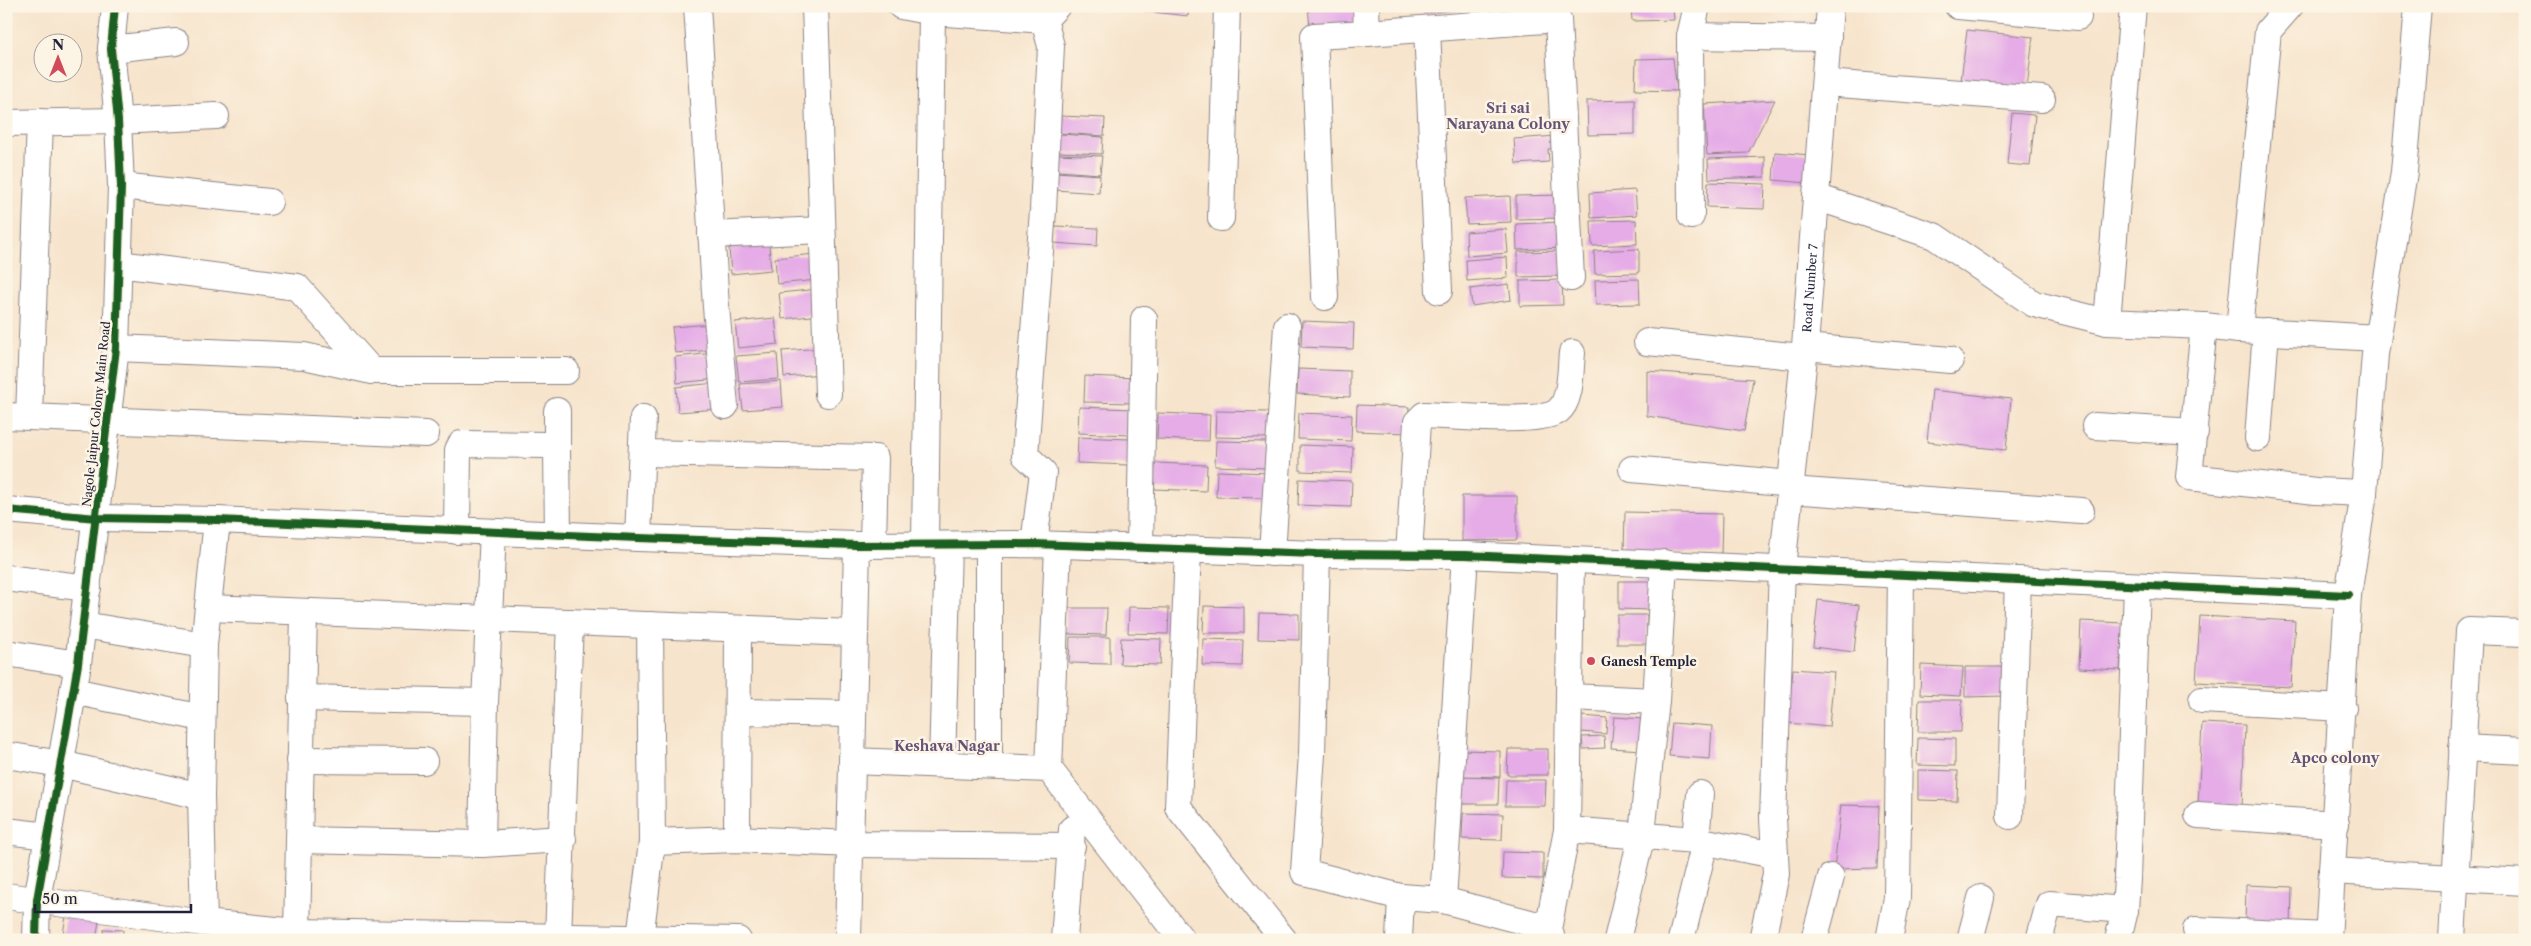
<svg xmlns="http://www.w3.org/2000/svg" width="2531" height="946" viewBox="0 0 2531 946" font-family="'Libre Caslon Text',serif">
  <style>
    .building { fill: #e5ace7 }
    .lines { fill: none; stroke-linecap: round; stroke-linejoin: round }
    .minor-casing { stroke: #8c8384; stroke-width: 28 }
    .minor { stroke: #fff; stroke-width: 26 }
    .cycleway-casing { stroke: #fcf5e5; stroke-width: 11 }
    .cycleway { stroke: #1b5e20; stroke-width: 8 }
    .poi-dot { fill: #d1495b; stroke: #fcf5e5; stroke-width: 2 }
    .labels { text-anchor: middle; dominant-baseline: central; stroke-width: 5; stroke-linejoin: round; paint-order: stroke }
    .street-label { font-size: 12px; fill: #22223b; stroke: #fcf5e5 }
    .poi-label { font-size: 12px; font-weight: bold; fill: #22223b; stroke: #fcf5e5; text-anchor: start }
    .neighbourhood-label { font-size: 14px; font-weight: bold; fill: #665277; stroke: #fcf5e5 }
  </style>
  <rect width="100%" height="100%" fill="#fcf5e5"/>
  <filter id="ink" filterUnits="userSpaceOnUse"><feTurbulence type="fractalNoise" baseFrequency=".02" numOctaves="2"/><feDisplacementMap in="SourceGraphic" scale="10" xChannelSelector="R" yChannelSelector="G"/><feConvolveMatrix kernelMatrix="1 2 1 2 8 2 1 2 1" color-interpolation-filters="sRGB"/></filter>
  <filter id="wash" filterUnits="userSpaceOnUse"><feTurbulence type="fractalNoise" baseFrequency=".0096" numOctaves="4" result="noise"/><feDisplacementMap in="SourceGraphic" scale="20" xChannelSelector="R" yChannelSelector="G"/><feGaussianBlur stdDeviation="1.12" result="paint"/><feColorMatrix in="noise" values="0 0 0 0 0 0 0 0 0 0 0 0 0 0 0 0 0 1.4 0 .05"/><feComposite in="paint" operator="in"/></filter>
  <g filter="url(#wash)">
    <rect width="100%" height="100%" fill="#f7e4cc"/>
    <g id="blocks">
      <!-- building -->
      <g class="building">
        <path d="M1144,6H1189L1188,16L1144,11Z"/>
        <path d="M1308,6H1354L1355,26L1310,29Z"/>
        <path d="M1423,6H1469V9L1424,13Z"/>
        <path d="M1631,6H1673L1674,20L1632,21Z"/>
        <path d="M1967,30L2033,37L2027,88L1961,81Z"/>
        <path d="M1673,58L1677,91L1635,90L1636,59Z"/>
        <path d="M1635,100V134L1588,135L1587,101Z"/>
        <path d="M1775,100L1748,153L1707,155L1704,104Z"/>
        <path d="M2012,113L2035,115L2030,166L2007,164Z"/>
        <path d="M1061,116L1105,118L1104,136L1060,133Z"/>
        <path d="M1060,134L1103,137L1102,154L1058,152Z"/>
        <path d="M1557,136L1558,148L1548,149L1549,162L1516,164L1514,139Z"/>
        <path d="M1775,152L1810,155L1808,183L1773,180Z"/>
        <path d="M1058,154L1102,156L1100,174L1057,171Z"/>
        <path d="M1765,157V177L1709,179L1708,159Z"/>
        <path d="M1056,172L1100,175L1099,193L1055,190Z"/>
        <path d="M1708,182L1765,184L1764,209L1707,207Z"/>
        <path d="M1635,190L1637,215L1591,218L1590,193Z"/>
        <path d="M1562,195V218L1516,219V196Z"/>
        <path d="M1510,196L1511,222L1467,224L1465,198Z"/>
        <path d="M1636,220L1637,244L1592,246L1591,221Z"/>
        <path d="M1562,222L1563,248L1517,250L1516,224Z"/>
        <path d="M1055,226L1098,228L1097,246L1053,243Z"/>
        <path d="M1506,229L1508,253L1467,256L1466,232Z"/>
        <path d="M769,244L771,270L731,274L729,248Z"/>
        <path d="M1639,249V273L1595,274L1594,251Z"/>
        <path d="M1561,251L1562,276L1518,277V252Z"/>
        <path d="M815,254L817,280L777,284L775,258Z"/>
        <path d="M1507,257L1508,278L1467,281L1466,260Z"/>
        <path d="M1639,279L1640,304L1596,305L1595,280Z"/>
        <path d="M1562,280L1563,305L1520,306V281Z"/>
        <path d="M1509,284L1511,300L1472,306L1470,289Z"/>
        <path d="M819,289L821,315L782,319L779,293Z"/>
        <path d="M775,318L778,344L738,348L735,322Z"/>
        <path d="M1302,321L1354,323L1353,349L1301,347Z"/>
        <path d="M712,324L715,350L675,353L672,327Z"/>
        <path d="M822,348L824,374L784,377L782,351Z"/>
        <path d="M715,353L717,379L677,383L675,357Z"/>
        <path d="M777,353L779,379L739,382L736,356Z"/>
        <path d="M1298,369L1350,371V397L1297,394Z"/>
        <path d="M1647,371L1753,379L1744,431L1647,416Z"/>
        <path d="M1085,376L1137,378L1136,403L1084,402Z"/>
        <path d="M781,381L783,407L743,410L740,384Z"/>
        <path d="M716,383L718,409L678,412L676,387Z"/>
        <path d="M1932,390L2011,399L2006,450L1927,442Z"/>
        <path d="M1357,405L1409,407L1408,433L1356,431Z"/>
        <path d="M1079,407L1132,409L1131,435L1078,433Z"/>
        <path d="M1216,411L1268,412L1267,438L1215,437Z"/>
        <path d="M1158,413L1210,415L1209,441L1157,439Z"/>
        <path d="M1299,413L1352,415L1351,441L1298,439Z"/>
        <path d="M1078,437L1130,439L1129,465L1077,463Z"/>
        <path d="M1216,441L1268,442L1267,468L1215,466Z"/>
        <path d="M1300,445L1353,447L1352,473L1300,471Z"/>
        <path d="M1155,463L1207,465L1206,491L1154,489Z"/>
        <path d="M1217,471L1269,473L1268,498L1216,497Z"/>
        <path d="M1299,479L1352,481L1351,507L1298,505Z"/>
        <path d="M1462,496H1517V540L1462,541Z"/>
        <path d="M1625,512L1722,514L1721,554L1624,552Z"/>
        <path d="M1619,581H1651L1650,610L1619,609Z"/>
        <path d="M1818,600L1859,605L1854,652L1813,647Z"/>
        <path d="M1204,606L1244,607V633H1203Z"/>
        <path d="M1129,607L1169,608L1168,634L1128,633Z"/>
        <path d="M1066,608H1107L1106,635L1066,634Z"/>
        <path d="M1259,613L1299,614V640L1258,639Z"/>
        <rect x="1617" y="615" width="30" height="29"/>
        <path d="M2200,616L2295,621L2291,687L2196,682Z"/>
        <path d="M2081,621L2123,623L2120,670L2079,668Z"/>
        <path d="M1070,637H1110V664L1069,663Z"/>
        <path d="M1121,638L1161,639L1160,665L1120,664Z"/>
        <path d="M1203,639L1243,640L1242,666L1202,665Z"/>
        <path d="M1921,665L1963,667L1961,696L1920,694Z"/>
        <path d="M1965,667H2005V696L1965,697Z"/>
        <path d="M1793,669L1834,672L1829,727L1788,723Z"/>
        <path d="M1919,700H1962L1961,732H1918Z"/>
        <path d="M1582,716L1607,718L1606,734L1581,732Z"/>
        <path d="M1614,717L1644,719L1642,750L1611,748Z"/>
        <path d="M1672,723L1712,726L1710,759L1669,756Z"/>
        <path d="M2202,723L2245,725L2242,808L2198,806Z"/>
        <path d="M1604,736L1605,748L1583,749L1582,737Z"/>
        <path d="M1918,738L1955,739V766L1917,765Z"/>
        <path d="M1508,749H1548V775H1507Z"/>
        <path d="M1460,750L1500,751V777L1460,776Z"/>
        <path d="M1918,770L1958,771L1957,801L1918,800Z"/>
        <path d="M1459,777L1499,778L1498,804H1458Z"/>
        <path d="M1506,780H1546L1545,806H1505Z"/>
        <path d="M1841,805L1879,806L1877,868L1834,869Z"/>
        <path d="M1463,813L1503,814L1502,840L1462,839Z"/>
        <path d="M1503,852L1543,853V879L1502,878Z"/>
        <path d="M2246,885L2292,887L2291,927L2245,926Z"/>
        <path d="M66,916L99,921L96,940H62Z"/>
        <path d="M104,929L123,930L122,940H102Z"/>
      </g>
    </g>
  </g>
  <g filter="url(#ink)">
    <use href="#blocks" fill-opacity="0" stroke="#8c8384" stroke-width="1"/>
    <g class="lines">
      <!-- minor casing -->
      <g class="minor-casing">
        <g id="minor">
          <path d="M697,6L716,307L725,406"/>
          <path d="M815,6L828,394"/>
          <path d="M901,6L932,12L1044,20L1057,6"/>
          <path d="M1958,6L2078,17"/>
          <path d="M2133,6L2107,322L2204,326L2189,477L2316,491L2364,493"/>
          <path d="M1427,29L1439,291"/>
          <path d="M1367,33L1558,19L1571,278"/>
          <path d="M1690,36L1828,38"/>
          <path d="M111,49L176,42"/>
          <path d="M1825,83L2042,99"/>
          <path d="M6,123L118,121L216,116"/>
          <path d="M121,186L269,202"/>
          <path d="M1816,197L1934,236L2034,304L2107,322"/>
          <path d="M1691,216L1690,36L1697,6"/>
          <path d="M1221,218L1227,6"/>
          <path d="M711,235L822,230"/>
          <path d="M119,264L297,287L372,371H566"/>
          <path d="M1325,297L1314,36L1367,33L1366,6"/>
          <path d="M2204,326L2239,330L2268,31L2290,6"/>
          <path d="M2239,330L2377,338"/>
          <path d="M1647,342L1804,357"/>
          <path d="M1805,347L1950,360"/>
          <path d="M116,348L304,356L372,371"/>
          <path d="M6,416L426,434"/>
          <path d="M29,416L40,122"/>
          <path d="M2095,426L2195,432"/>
          <path d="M2258,438L2266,331"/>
          <path d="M557,449V411"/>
          <path d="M643,453L875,458L873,544"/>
          <path d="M1632,469L1791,484"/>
          <path d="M1790,490L2081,511"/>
          <path d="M6,510L97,518L217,520L638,538L857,545L1034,544L1317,554L1465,555L2348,595"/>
          <path d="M457,531L458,450L461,444L549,445L557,449L558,535"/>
          <path d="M638,538L643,418"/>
          <path d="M925,544L932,12"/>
          <path d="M989,544V765"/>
          <path d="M1034,544L1043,472L1025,455L1043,210L1051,46L1044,20"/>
          <path d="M1140,548L1144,319"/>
          <path d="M1188,550L1178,807L1284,940"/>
          <path d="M1272,553L1287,326"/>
          <path d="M1317,554L1312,754L1304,872L1401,897L1443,900L1549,928L1552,940"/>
          <path d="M1409,555L1417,422L1424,415C1448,416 1542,424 1558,411C1572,400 1570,370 1572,353"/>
          <path d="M6,578L88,588"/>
          <path d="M208,608L853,633"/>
          <path d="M83,625L204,645"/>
          <path d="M6,653L78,664"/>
          <path d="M73,691L202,718"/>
          <path d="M1570,697L1656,701"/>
          <path d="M301,698L485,702"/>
          <path d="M2202,700L2343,708"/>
          <path d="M738,712L852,714"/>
          <path d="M2462,748L2525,751"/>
          <path d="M6,755L61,764L201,796"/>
          <path d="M300,760L424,761"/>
          <path d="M852,761L1049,769L1182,940"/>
          <path d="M942,764L948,546"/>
          <path d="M1049,769L1058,546"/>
          <path d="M2198,815L2336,824"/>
          <path d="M2010,816L2018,580"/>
          <path d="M1567,830L1696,840L1775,855"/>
          <path d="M6,831L48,836"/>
          <path d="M737,839L738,629"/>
          <path d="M299,840L482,844L563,839"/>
          <path d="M1696,840L1700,794"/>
          <path d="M652,842L737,839L851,844L1072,846"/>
          <path d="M482,844L485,702L493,532"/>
          <path d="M2332,871L2525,882"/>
          <path d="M6,896L204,923L297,932L738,940"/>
          <path d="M1443,900L1465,555"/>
          <path d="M204,923L201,796L204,645L217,520"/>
          <path d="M2196,930L2328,936"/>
          <path d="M297,932L304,613"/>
          <path d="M558,937L570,622"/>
          <path d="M640,938L652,842L650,625"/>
          <path d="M36,940L37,900L78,664L116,348L121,186L118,121L111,49L115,6"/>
          <path d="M848,940L857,545"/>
          <path d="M1064,940L1072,829"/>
          <path d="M1399,940L1401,897"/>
          <path d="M1546,940L1567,830L1571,560"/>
          <path d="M1617,940L1642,834L1656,701L1664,563"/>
          <path d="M1681,940L1705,842"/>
          <path id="s1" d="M1762,940L1776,874L1773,818L1782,569L1805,347L1830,6"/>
          <path d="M1814,940L1831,877"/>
          <path d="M1889,940L1897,898L1901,574"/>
          <path d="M1970,940L1981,898"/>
          <path d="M2039,940L2049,904L2125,910"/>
          <path d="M2118,940L2125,910L2127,879L2137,586"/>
          <path d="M2328,940L2348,595L2364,493L2375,354L2404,172L2418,6"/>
          <path d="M2452,940L2469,631L2525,633"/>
        </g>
      </g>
      <!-- minor -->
      <use href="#minor" class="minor"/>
      <!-- cycleway casing -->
      <g class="cycleway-casing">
        <g id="cycleway">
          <path d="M6,510L97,518L217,520L638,538L857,545L1034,544L1317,554L1465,555L2348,595"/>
          <path d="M36,940L37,900L78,664L116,348L121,186L118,121L111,49L115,6"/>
        </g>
      </g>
      <!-- cycleway -->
      <use href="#cycleway" class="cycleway"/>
    </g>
  </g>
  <!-- markers -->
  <circle class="poi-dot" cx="1591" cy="661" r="5"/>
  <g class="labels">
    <!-- street labels -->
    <g class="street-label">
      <text stroke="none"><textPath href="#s1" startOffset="655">Road Number 7</textPath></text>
      <text transform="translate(96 414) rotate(-84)">Nagole Jaipur Colony Main Road</text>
    </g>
    <!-- poi labels -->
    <g class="poi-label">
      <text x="1601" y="661">Ganesh Temple</text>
    </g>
    <!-- neighbourhood labels -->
    <g class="neighbourhood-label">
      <text x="1508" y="108">Sri sai<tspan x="1508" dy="16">Narayana Colony</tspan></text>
      <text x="947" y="746">Keshava Nagar</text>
      <text x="2335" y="758">Apco colony</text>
    </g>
  </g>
  <!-- margin -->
  <rect width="2531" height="946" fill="none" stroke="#fcf5e5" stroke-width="25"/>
  <!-- north arrow -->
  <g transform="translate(58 58)"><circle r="24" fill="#fcf5e5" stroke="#a5a1a1"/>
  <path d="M0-4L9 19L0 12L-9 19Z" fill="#d1495b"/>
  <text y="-8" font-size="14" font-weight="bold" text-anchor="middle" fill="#22223b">N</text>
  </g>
  <!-- scale -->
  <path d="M35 904v8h156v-8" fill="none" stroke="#22223b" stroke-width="2.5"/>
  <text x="42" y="904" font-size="15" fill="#22223b" stroke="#fcf5e5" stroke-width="4" paint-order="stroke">50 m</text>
</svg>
